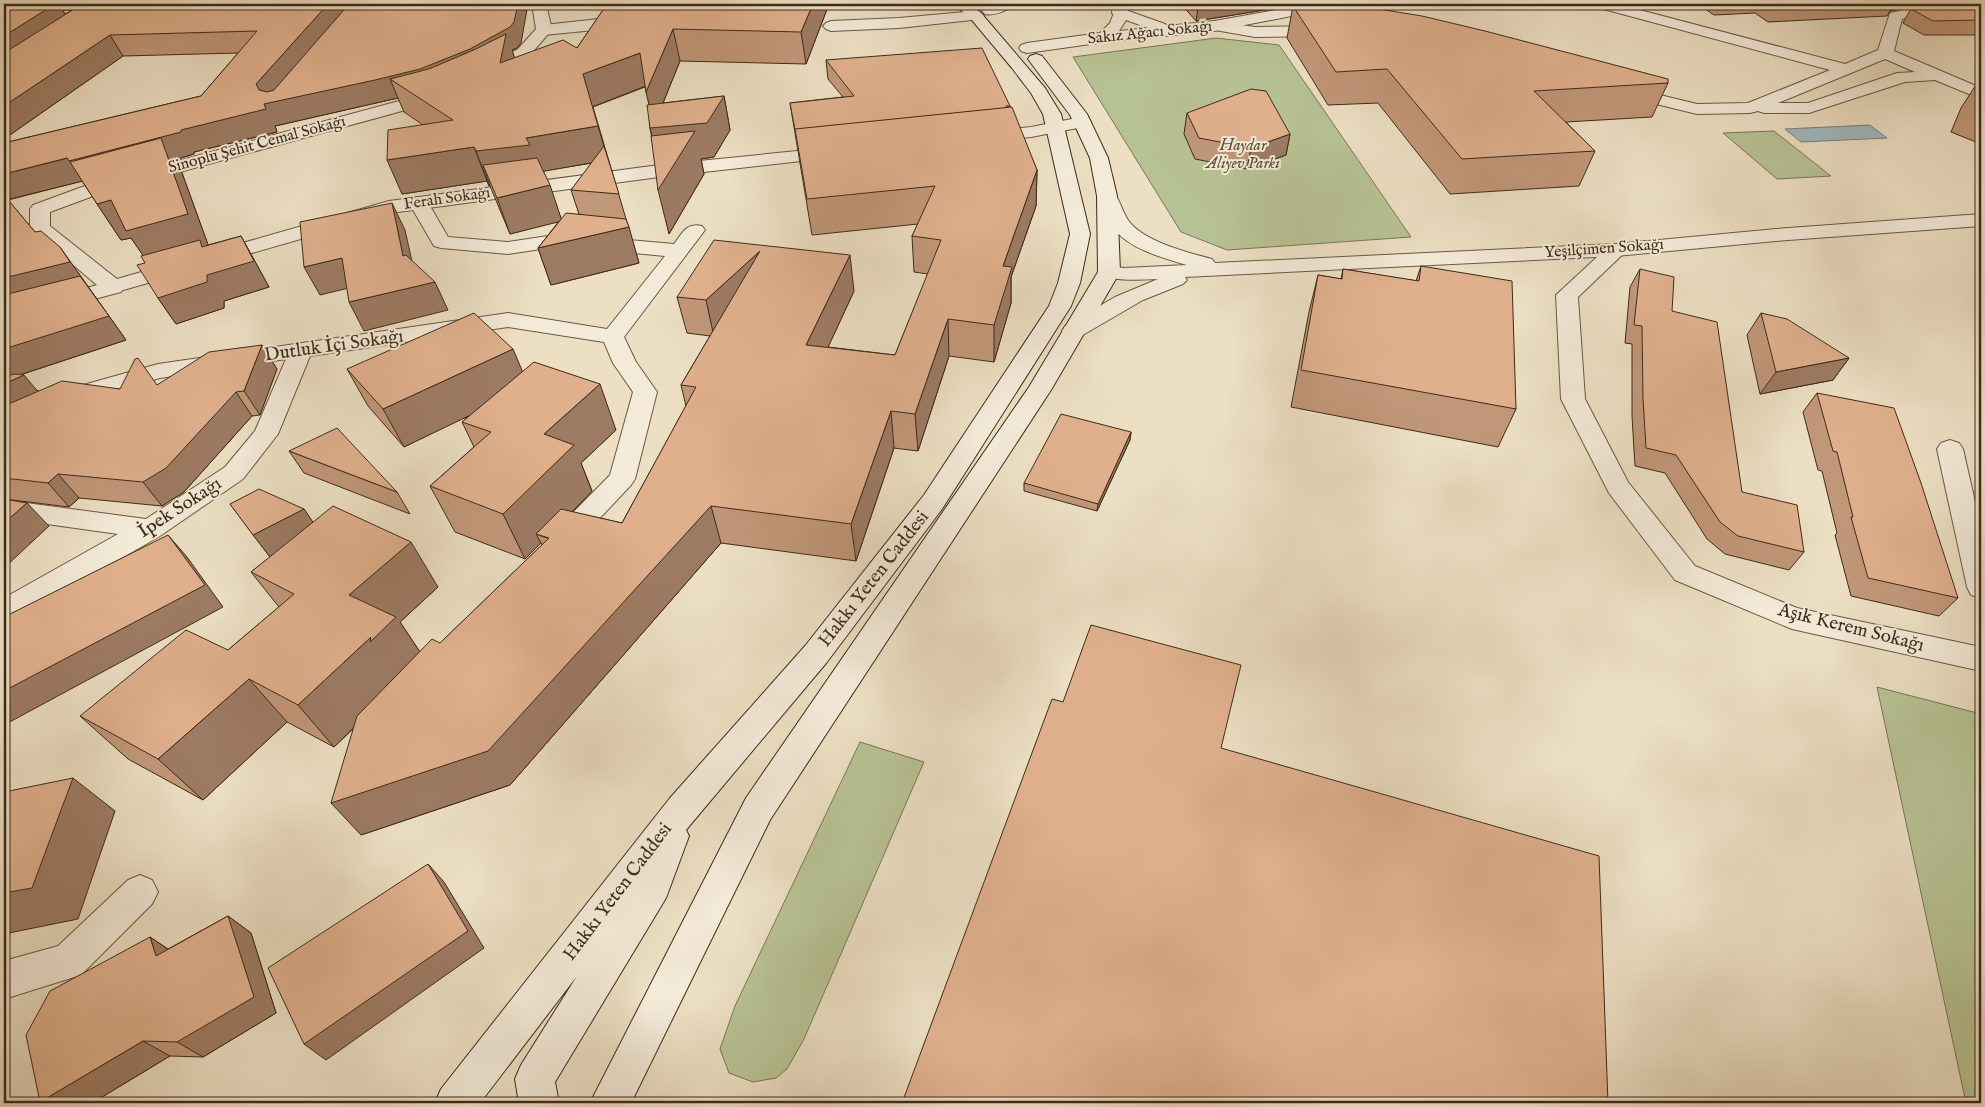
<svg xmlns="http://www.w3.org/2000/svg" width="1985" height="1107" viewBox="0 0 1985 1107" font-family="'IM FELL English',serif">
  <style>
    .green { fill: #b7c294; stroke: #7a7656 }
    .water { fill: #9fb9bf; stroke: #78807c }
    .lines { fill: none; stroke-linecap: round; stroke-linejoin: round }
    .minor-casing { stroke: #6a5843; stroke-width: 2 }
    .tertiary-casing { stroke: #6a5843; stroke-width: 2 }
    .secondary-casing { stroke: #3e2b18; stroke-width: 2 }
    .minor { fill: #f3ead8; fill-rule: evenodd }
    .tertiary { fill: #f3ead8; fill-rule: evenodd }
    .secondary { fill: #f3ead8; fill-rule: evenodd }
    .wall { fill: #c19779; stroke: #3e2b18; fill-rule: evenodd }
    .shaded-wall { fill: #9d7b63; stroke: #3e2b18 }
    .building { fill: #e0b08d; stroke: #3e2b18 }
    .labels { text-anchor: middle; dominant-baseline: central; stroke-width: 4; stroke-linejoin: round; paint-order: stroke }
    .far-street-label { font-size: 16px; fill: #3e2b18; stroke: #f3ead8 }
    .far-park-label { font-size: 16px; font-style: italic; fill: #5c5137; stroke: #f3ead8 }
    .street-label { font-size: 19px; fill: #3e2b18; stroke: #f3ead8 }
  </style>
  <rect width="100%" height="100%" fill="#ecdfc3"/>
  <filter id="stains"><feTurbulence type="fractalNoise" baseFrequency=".004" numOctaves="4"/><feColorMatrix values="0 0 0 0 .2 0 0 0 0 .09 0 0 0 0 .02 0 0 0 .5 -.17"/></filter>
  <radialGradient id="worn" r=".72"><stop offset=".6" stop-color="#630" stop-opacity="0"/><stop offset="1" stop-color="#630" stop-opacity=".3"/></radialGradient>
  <!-- green -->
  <g class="green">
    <path d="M1216,38L1279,45L1411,237L1227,250L1181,232L1073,57Z"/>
    <path d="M1774,131L1831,176L1777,179L1723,133Z"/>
    <path d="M1877,687L1981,714V1103H1966Z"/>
    <path d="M860,742L924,762L804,1039L787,1069L776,1078L753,1082L729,1073L720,1049L735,1006Z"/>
  </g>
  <!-- water -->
  <path class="water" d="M1870,125L1887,138L1801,142L1785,129Z"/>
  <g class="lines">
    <!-- minor casing -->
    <g class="minor-casing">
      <g id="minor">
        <path d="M1113,4H1127L1128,13L1125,16H1115L1112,13Z"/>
        <path d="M1277,4H1293L1302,12L1299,15C1290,18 1281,12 1277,4Z"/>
        <path d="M1594,4H1617L1845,64L1878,50L1890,13L1931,4H1957L1955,7L1902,19L1894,51L1981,88V99L1935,80L1905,82L1809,113H1764L1758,111L1750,113L1697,114L1623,96L1617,95L1615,91L1617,87L1623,86L1697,104L1748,103L1830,70L1596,7ZM1885,59L1915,72L1897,73L1808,103H1778Z"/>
        <path d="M976,11L981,13L984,16L981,19L899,28L831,31L826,29L823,26L826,23L831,21L899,18Z"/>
        <path d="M608,18L635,20L638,23L635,26L544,35L539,33L536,30L539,27L544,25Z"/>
        <path d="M1214,21L1255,27L1324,26L1329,28L1332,31L1329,34L1324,36L1255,37L1209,29L1206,26L1209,23Z"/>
        <path d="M419,197L426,199L448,237L508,242L561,234L674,244C682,233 687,222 702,226L705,230L624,337L636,362L657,392L635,479L631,485L571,549L561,552L551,549L547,542L551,535L610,475L633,392L613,363L604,342L508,327L310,356L278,434L243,479L160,536L14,620L4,623V598L118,534L4,518V500L146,519L225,467L255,431L286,359L160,378L92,397L4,437V419L76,387L158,364L508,313L607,329L665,256L561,246L508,254L441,248L434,246L409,203L412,199Z"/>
        <path d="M1616,244L1623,246L1626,250L1623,254L1578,297L1585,399L1628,482L1695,566L1797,608L1981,647V671L1792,629L1675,580L1609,493L1561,399L1556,295L1609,246Z"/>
        <path d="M113,281L121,282L124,287L121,292L4,323V309Z"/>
        <path d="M1950,440L1959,443L1963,449L1981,528V598L1971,595L1967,587L1937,449L1941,443Z"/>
        <path d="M140,875L152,880L158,892L152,904L81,975L4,999V961L58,946L128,880Z"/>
      </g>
    </g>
    <!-- tertiary casing -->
    <g class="tertiary-casing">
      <g id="tertiary">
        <path d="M532,4H546L552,30L549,33L530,55L488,78H476L474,75L476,72L518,49L536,29Z"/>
        <path d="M994,4H1013C1007,11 994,16 985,14L982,11L985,8Z"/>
        <path d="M1310,4H1340L1338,7L1333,8L1214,31L1105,42L1027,53L1021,51L1019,48L1021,45L1027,43L1100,33L1110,23L1115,10L1120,8L1165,24L1167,26L1214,21ZM1126,20L1148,28L1119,31Z"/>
        <path d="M436,91L442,92L444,96L442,100L96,195L50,212V226L117,279L389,201L659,165L837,147L843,148L846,152L843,156L837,157L659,177L391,213L113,293L105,292L30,228V209L33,205L82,187Z"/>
        <path d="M1082,117L1088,118L1091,122L1088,126L1031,137L984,142L978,141L975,137L978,133L984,132L1031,127Z"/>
        <path d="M1107,190L1114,192C1120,201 1122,211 1128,220C1142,241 1189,253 1212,259L1215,263L1616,244L1776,229L1981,214V226L1776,241L1616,256L1185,277L1187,280L1183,284L1143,300L1081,336L1073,338L1065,336L1062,331L1065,326L1115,297L1158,279C1139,280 1121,281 1102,276L1098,272L1102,268L1109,266L1124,268L1187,265C1163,258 1129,249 1113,228C1106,218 1103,207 1097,196L1100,192Z"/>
      </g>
    </g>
    <!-- secondary casing -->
    <g class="secondary-casing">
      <g id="secondary">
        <path d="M954,4H970L981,13L1045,88L1061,114L1090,234L1080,283L1071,306L942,509L827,662L686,830L689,836L666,898L555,1082L559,1103H519L515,1079L521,1065L577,976L480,1103H435L441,1089L670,798L805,646L924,495L1049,306L1058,283L1070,234L1043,114L1031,93L1012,68L971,19Z"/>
        <path d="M1036,54L1042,56L1087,114L1108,158L1117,196L1120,272L1051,390L770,820L631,1103H590L746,798L1029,387L1098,272L1097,196L1090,158L1070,115L1028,59L1030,56Z"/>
      </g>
    </g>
    <!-- minor -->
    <use href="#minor" class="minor"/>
    <!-- tertiary -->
    <use href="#tertiary" class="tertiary"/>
    <!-- secondary -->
    <use href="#secondary" class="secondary"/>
  </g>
  <!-- wall -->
  <g class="wall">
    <path d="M4,4H342L344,9L521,43L517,48L512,50L514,58L577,48L607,4H829L806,64L680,61L663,103L724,96L730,130L714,157L701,159L704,174L669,234L650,128L649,104L645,87L593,107L639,263L551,285L538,248L559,221L510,234L490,186H489L487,181L402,194L423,125L404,112L398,98L275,126L277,132L194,152V154L174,160L182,173L208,245L241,236L269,287L224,301V308L176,324L158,298L145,263L143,255L131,238L121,240L82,181L8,200L35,232L77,271L126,340L20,375L38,391L120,389L158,385L262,345L277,369L260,415L252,416L184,492L162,506L79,498L69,507L4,499V143L201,96L238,53L123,56L4,139ZM63,10H72L65,14ZM592,163L571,190L579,214L561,219L543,171Z"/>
    <path d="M1181,4H1278L1277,8L1196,21Z"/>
    <path d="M1698,4H1923L1890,11L1887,16L1768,22L1755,13L1714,15Z"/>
    <path d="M1981,4V35H1924L1903,23L1904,21L1912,7Z"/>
    <path d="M1293,6L1668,83L1652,117L1566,122L1595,151L1579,186L1450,194L1378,103L1328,105L1287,38Z"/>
    <path d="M826,60L1010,106L1037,170L1036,206L1011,277V303L994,362L949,356L918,451L894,448L856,561L721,543L510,785L361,835L353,729L334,747L287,722L203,800L128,759L80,716L228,650L279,607L251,572L270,557L230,504L304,509L313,523L438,587L400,622L420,652L440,643L542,545L541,543L525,559L455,532L430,486L474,447L462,422L469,415L404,447L368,406L347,369L522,371L616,430L581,463L592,491L572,512L622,523L686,406L681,385L710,336L687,333L677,297L854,291L828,347L895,355L928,274L914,272L912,236L918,224L812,235L790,103L843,97L828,79Z"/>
    <path d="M1981,77V144L1951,132L1961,108Z"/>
    <path d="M1187,113L1290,134L1286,155L1247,169L1195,159L1184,134Z"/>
    <path d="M1421,266L1516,409L1498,447L1291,407L1309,312L1318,275L1341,279L1343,269L1416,281Z"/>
    <path d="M1640,269L1672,311L1742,492L1804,552L1789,570L1725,554L1707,539L1665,473L1635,466L1632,416V344L1625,343L1630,287Z"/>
    <path d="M1761,313L1849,358L1833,380L1760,394L1747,335Z"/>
    <path d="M1817,393L1958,598L1939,616L1851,596L1835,535L1837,533L1822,471L1818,470L1803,412Z"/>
    <path d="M1131,432L1130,440L1097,511L1024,491V483Z"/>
    <path d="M289,451L397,492L410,514L304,473Z"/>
    <path d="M228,916L251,933L276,1013L203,1057L170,1056L92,1103L150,937L168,949Z"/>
  </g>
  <!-- shaded-wall -->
  <g class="shaded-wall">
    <path d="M55,4H59L70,23L4,66V36Z"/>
    <path d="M328,4H342L346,14L528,4L521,43L517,48L512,50L517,65L390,79L398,98L275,126L277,132L194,152V154L174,160L182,173L210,250L241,236L269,287L224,301V308L176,324L158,298L151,267L131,238L121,240L97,204L111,200L188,214L83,181L6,200L4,198V174L181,130L256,84Z"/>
    <path d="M813,4H829L806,64L801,32Z"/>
    <path d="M1225,4H1278L1277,8L1196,21L1198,8Z"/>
    <path d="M1894,4H1923L1890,11Z"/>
    <path d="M673,29L680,61L654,125L646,92Z"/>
    <path d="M110,35L123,56L4,139V106Z"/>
    <path d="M640,53L648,85L592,107L583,74Z"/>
    <path d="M724,96L730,130L714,157L701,159L704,174L669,234L658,190L659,163L650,128Z"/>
    <path d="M598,126L608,160L539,172L483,165L490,186H489L476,151L526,138Z"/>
    <path d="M1290,134L1286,155L1247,169L1251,148Z"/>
    <path d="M474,147L487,181L402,194L387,160Z"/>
    <path d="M1037,170L1036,206L1011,277V303L994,362V325L1003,266Z"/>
    <path d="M550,185L562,221L510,234L497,198Z"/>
    <path d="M392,203L405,230L417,284L403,256Z"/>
    <path d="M629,227L639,263L551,285L538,248Z"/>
    <path d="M60,247L126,340L4,380V278Z"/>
    <path d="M760,251L714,337L706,300Z"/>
    <path d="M850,255L854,291L812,382L806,345Z"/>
    <path d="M342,258L357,286L320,295L304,267Z"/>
    <path d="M435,282L448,310L364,331L349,302Z"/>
    <path d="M948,319L949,356L918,451L915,414Z"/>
    <path d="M262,345L277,369L260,415L244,391Z"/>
    <path d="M513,349L529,387L404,447L383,409Z"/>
    <path d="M1849,358L1833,380L1760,394L1776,372Z"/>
    <path d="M24,375L44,399L4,417V384Z"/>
    <path d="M600,384L616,430L581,463L592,491L547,538L536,534L541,543L525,559L503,514L544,434Z"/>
    <path d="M236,392L252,416L184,492L162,506L143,482Z"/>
    <path d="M891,411L894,448L856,561L851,524Z"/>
    <path d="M1131,432L1130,440L1097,511L1098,504Z"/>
    <path d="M58,474L79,498L69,507L48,483Z"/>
    <path d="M27,503L49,526L4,568V523Z"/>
    <path d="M711,506L721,543L510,785L361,835L331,803Z"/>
    <path d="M304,509L319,531L270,557L253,535Z"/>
    <path d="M168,535L187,557L223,607L4,725V691Z"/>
    <path d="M411,542L438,587L400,622L426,661L399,684L334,747L298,705L371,637L349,595Z"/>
    <path d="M249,679L287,722L203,800L158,759Z"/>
    <path d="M73,778L115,811L78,919L4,934V893Z"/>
    <path d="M428,864L444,882L484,948L326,1060L304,1044Z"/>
    <path d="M228,916L251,933L276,1013L203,1057L177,1042Z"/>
    <path d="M150,937L175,954L156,956Z"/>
    <path d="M143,1041L170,1056L92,1103H44L40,1102Z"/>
  </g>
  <!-- building -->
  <g class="building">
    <path d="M4,4H55L4,36Z"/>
    <path d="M82,4H328L256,84L259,90L267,92L274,90L349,4H518L514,22L510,27L470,49L420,69L375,80L264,104L266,109L181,130V132L69,161L67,158L4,174V143L201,96L257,31L110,35L4,106V53Z"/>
    <path d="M607,4H813L801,32L673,29L646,92L640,53L583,74L598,126L526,138L530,145L476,151L474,147L387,160L388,130L453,120L390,79L429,69L476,49L506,34L500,63L563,40L577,48Z"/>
    <path d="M1194,4H1225L1198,8Z"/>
    <path d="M1769,4H1859L1776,8Z"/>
    <path d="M1925,4H1981V20L1933,21L1911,9L1912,7Z"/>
    <path d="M1354,5L1422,16L1485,31L1668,79V83L1534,91L1595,151L1462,159L1387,69L1336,72L1293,6Z"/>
    <path d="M982,48L1010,106H1006L1007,108L795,130L790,103L854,96L826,60Z"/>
    <path d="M1251,89L1266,91L1290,134L1251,148L1199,138L1187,113Z"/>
    <path d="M724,96L707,123L650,128L647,105Z"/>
    <path d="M1012,107L1037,170L1003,266L1012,267L994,325L948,319L915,414L891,411L851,524L711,506L488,751L331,803L357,716L432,639L440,643L549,538L536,534L561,509L622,523L696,387L681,385L760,251L706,300L677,297L714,240L850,255L806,345L895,355L941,240L912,236L935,186L807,199L795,129Z"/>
    <path d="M695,131L658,190L651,136Z"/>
    <path d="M161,138L188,214L126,231L111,200L97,204L70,162Z"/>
    <path d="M604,146L619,194L571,190Z"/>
    <path d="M537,158L550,185L497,198L483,165Z"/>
    <path d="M4,195L35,232L41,231L60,247L70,262L4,278Z"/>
    <path d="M392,203L403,256L406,255L435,282L349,302L342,258L304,267L300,222Z"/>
    <path d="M566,213L626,219L629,227L538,248Z"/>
    <path d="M241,236L254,261L207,275V282L158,298L137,265L145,263L141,256L200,240L202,247Z"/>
    <path d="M1421,266L1512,281L1516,409L1301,370L1318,275L1342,279L1343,269L1419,281Z"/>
    <path d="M1640,269L1674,277L1672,311L1717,322L1742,492L1797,505L1804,552L1738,536L1720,522L1676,455L1646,448L1643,398L1642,326L1634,325Z"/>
    <path d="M80,276L109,316L4,349V295Z"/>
    <path d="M474,313L513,349L383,409L347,369Z"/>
    <path d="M1761,313L1787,319L1849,358L1776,372Z"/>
    <path d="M262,345L244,391L236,392L166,468L143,482L58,474L48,483L4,478V406L62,381L120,389L135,359L138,358L157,385L209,352Z"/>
    <path d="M534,362L600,384L544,434L574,445L503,514L430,486L491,432L462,422Z"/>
    <path d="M15,374L24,375L4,384V376Z"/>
    <path d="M1817,393L1894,408L1921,483L1958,598L1868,578L1851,517H1853L1837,452L1833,451Z"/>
    <path d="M1061,414L1131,432L1098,504L1024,483Z"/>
    <path d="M337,428L397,492L289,451Z"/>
    <path d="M259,489L304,509L253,535L230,504Z"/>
    <path d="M4,499L27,503L4,523Z"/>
    <path d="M333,506L411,542L349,595L396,617L370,642L371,637L298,705L249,679L158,759L80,716L186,630L228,650L294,594L251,572Z"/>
    <path d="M168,535L205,585L4,691V617Z"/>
    <path d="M1091,625L1241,665L1221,748L1599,856L1608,1103H902L1052,699L1063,702Z"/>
    <path d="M73,778L32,888L4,893V792Z"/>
    <path d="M428,864L468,931L304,1044L268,968Z"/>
    <path d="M228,916L254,997L177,1042L143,1041L40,1102L26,1035L50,991L150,937L156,956Z"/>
  </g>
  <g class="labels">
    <!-- far-street labels -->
    <g class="far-street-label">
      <text transform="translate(1150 33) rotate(-6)">Sakız Ağacı Sokağı</text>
      <text transform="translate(257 145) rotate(-15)">Sinoplu Şehit Cemal Sokağı</text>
      <text transform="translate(447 199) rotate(-8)">Ferah Sokağı</text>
      <text transform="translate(1604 249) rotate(-4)">Yeşilçimen Sokağı</text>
    </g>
    <!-- far-park labels -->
    <g class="far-park-label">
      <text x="1243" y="146">Haydar<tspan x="1243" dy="18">Aliyev Parkı</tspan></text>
    </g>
    <!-- street labels -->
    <g class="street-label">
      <text transform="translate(334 346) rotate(-8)">Dutluk İçi Sokağı</text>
      <text transform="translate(180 508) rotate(-33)">İpek Sokağı</text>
      <text transform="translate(874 579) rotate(-52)">Hakkı Yeten Caddesi</text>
      <text transform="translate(1851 628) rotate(14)">Aşık Kerem Sokağı</text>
      <text transform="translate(618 892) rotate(-53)">Hakkı Yeten Caddesi</text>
    </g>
  </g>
  <!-- margin -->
  <rect width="1985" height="1107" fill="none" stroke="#ecdfc3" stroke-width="20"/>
  <rect x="5" y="5" width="1975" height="1097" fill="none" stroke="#3e2b18" stroke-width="2.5"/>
  <rect x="10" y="10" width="1965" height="1087" fill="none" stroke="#3e2b18"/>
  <rect width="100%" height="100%" filter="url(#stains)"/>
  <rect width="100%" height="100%" fill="url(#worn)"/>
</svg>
